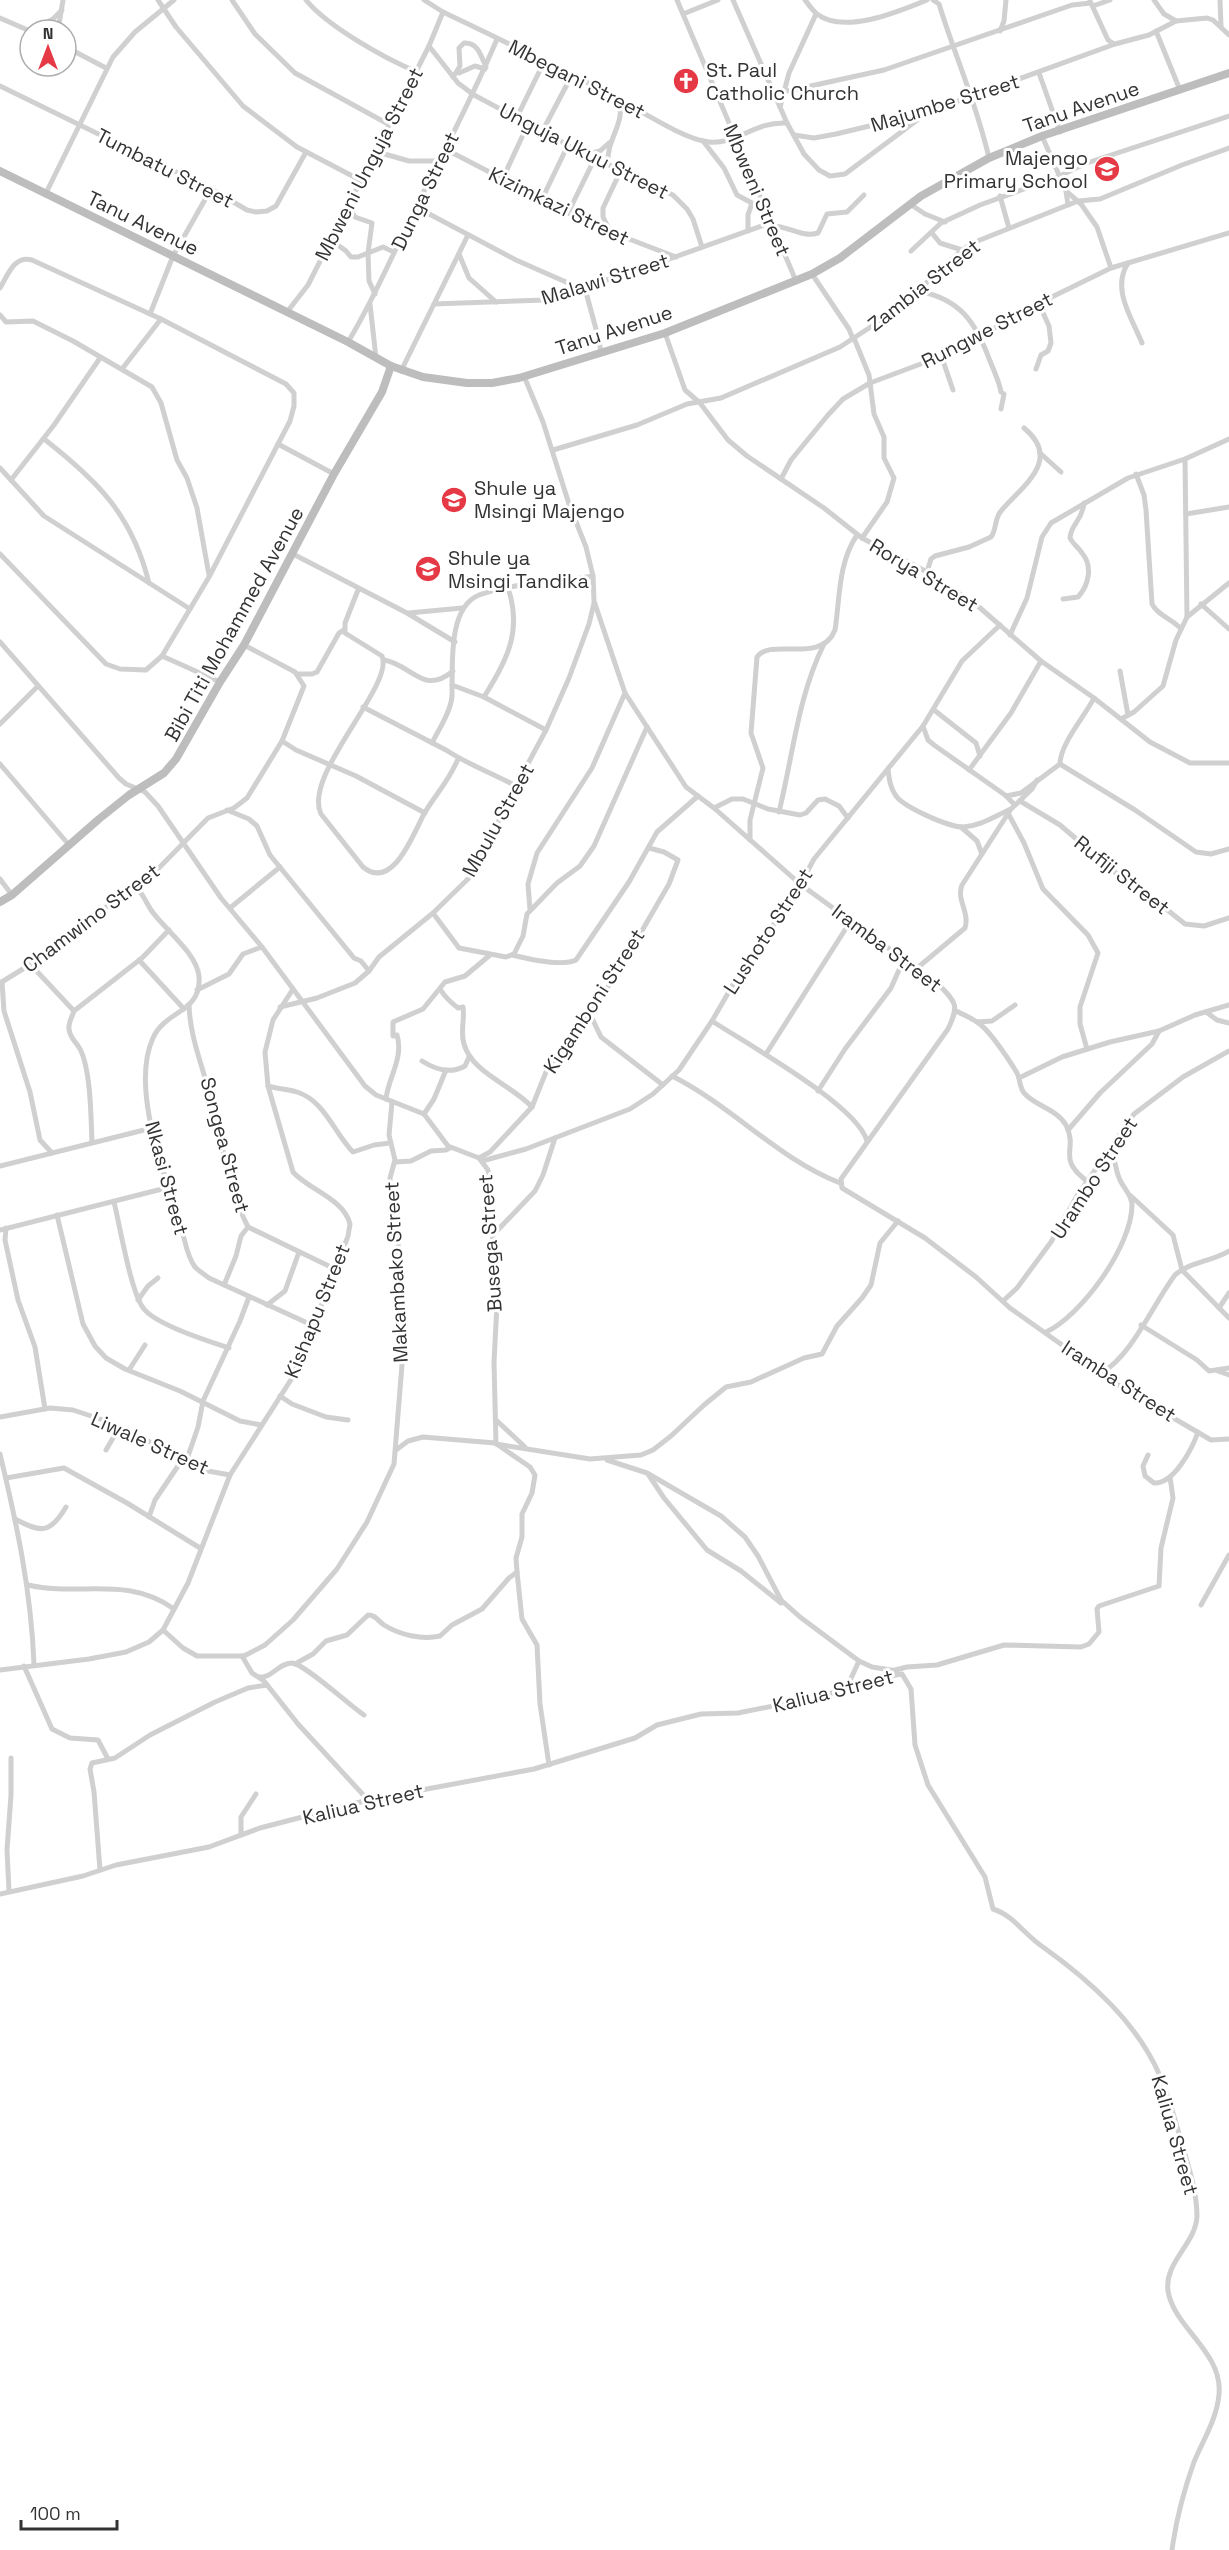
<svg xmlns="http://www.w3.org/2000/svg" width="1229" height="2550" viewBox="0 0 1229 2550" font-family="'Space Grotesk',sans-serif">
  <style>
    .lines { fill: none; stroke-linecap: round; stroke-linejoin: round }
    .street { stroke: #d0d0d0; stroke-width: 5 }
    .secondary { stroke: #bdbdbd; stroke-width: 8 }
    .labels { text-anchor: middle; dominant-baseline: central; stroke-width: 6; stroke-linejoin: round; paint-order: stroke }
    .poi-label { font-size: 20px; fill: #333; stroke: #fff; text-anchor: start }
    .street-label { font-size: 20px; fill: #333; stroke: #fff }
  </style>
  <rect width="100%" height="100%" fill="#fff"/>
  <g class="lines">
    <!-- street -->
    <g class="street">
      <path d="M158,0L176,27L243,106L297,147L360,180"/>
      <path d="M232,0L255,34L295,73L388,124"/>
      <path d="M306,0C327,26 384,58 415,71"/>
      <path d="M424,0L443,12C499,39 556,66 611,95C637,108 682,139 709,142C736,145 755,121 787,123"/>
      <path d="M677,0L796,281"/>
      <path d="M733,0L787,123L804,154L819,170L830,176L845,174L924,115"/>
      <path d="M805,0C809,5 813,11 817,14C844,35 900,11 927,0"/>
      <path d="M933,0L939,4C955,56 977,105 989,158"/>
      <path d="M1154,0L1164,14L1176,21"/>
      <path d="M1220,0L1221,26"/>
      <path d="M1090,1L1108,40L1114,44"/>
      <path d="M1093,6L1110,0"/>
      <path d="M683,14L718,0"/>
      <path d="M0,18L30,31"/>
      <path d="M34,30L53,19L62,10"/>
      <path d="M58,30L63,0"/>
      <path d="M1000,31L1004,21L1006,0"/>
      <path d="M1156,31L1180,90"/>
      <path d="M429,46L458,83L474,95L575,149L673,195L687,209L693,219L702,247"/>
      <path d="M66,47L106,68"/>
      <path d="M459,73L475,66L485,69"/>
      <path d="M1039,73L1060,132"/>
      <path d="M453,77L460,66L459,48L464,43C478,42 481,56 486,67"/>
      <path d="M0,86L211,189L247,210L256,212L267,211L276,206L306,152"/>
      <path d="M773,92H783L884,70L1072,5L1091,3"/>
      <path d="M780,107L789,73L816,14"/>
      <path d="M517,117L544,62"/>
      <path d="M542,132L572,75"/>
      <path d="M794,135L814,138L836,134L928,112L1115,44L1149,35L1176,21L1207,18L1213,20L1229,35"/>
      <path d="M1042,136L1066,191L1068,205"/>
      <path d="M703,141L724,168L737,195L752,203L748,215V231"/>
      <path d="M445,149L590,224L676,257"/>
      <path d="M374,151L409,161H439"/>
      <path d="M589,154L600,151L609,143"/>
      <path d="M608,164C606,138 626,125 619,99"/>
      <path d="M503,178L528,124"/>
      <path d="M1066,191L1081,204L1097,227L1111,268"/>
      <path d="M46,193L113,57L135,32L174,0"/>
      <path d="M1000,196L1009,228"/>
      <path d="M542,199L568,145"/>
      <path d="M910,204L925,214L945,222"/>
      <path d="M347,205L355,217L372,223L368,253L369,281L375,294"/>
      <path d="M416,207L516,260L575,286"/>
      <path d="M568,213L595,158"/>
      <path d="M771,226C787,225 802,238 818,233L827,214L847,212L864,195"/>
      <path d="M611,233L603,217V208L621,170"/>
      <path d="M932,233L940,243L962,250"/>
      <path d="M331,240L346,251L351,257H358L383,247L394,252"/>
      <path d="M911,251L941,223L980,205L1060,176L1084,164L1229,116"/>
      <path d="M459,254L469,278L496,302"/>
      <path d="M1128,263C1111,289 1132,318 1142,343"/>
      <path d="M812,274L849,329L853,339"/>
      <path d="M584,285L599,340L601,353"/>
      <path d="M0,288C8,275 14,255 32,260L161,319L286,384L294,393V406L290,421L209,577L162,656L146,670L120,669L106,664L0,554"/>
      <path d="M918,291C961,299 976,323 990,361C994,371 999,381 1001,392L1004,394L1001,409"/>
      <path d="M370,304L376,358"/>
      <path d="M434,304L545,300L575,286L616,278L770,223"/>
      <path d="M287,312L308,285L429,46L443,12"/>
      <path d="M150,314L173,256L211,189"/>
      <path d="M0,315L6,322L33,321L73,341L152,387L161,403L177,460L187,478L197,508L209,575"/>
      <path d="M665,333L685,390L700,403L728,440L747,456L824,508L862,538L927,572L979,607L1041,661L1094,698L1150,742L1190,763H1229"/>
      <path d="M854,338L869,375L874,414L884,437V458L894,478L887,502L862,538"/>
      <path d="M348,342C373,301 391,258 412,215C441,157 472,99 497,39"/>
      <path d="M941,355L953,390"/>
      <path d="M122,369L161,319"/>
      <path d="M1036,369L1041,355L1048,351L1051,343L1049,326L1039,304"/>
      <path d="M401,371L468,235"/>
      <path d="M524,376L543,422L569,504L586,547L593,576L594,601L625,693L686,787L714,808L800,884L939,985C957,1003 959,1006 948,1029L841,1179L842,1188L925,1238L976,1277L1010,1308L1127,1391L1211,1440L1229,1439"/>
      <path d="M44,439C98,481 132,515 149,583"/>
      <path d="M278,444L334,474"/>
      <path d="M553,450L637,425L687,404L721,398L840,347L898,309L962,250L975,242L1078,201L1100,199L1182,165L1229,148"/>
      <path d="M1040,453L1061,472"/>
      <path d="M1185,459L1187,617"/>
      <path d="M0,468L44,516L190,609"/>
      <path d="M1136,474L1144,495L1146,510L1152,604C1158,616 1173,619 1181,629"/>
      <path d="M781,479L791,460L828,415L843,399L870,383L926,362L981,337L1013,316L1111,268L1229,233"/>
      <path d="M11,480L54,425L100,358"/>
      <path d="M1186,514L1229,507"/>
      <path d="M293,554L407,613L455,642"/>
      <path d="M927,572L931,559L935,556L969,547L991,537C997,529 994,519 1001,511C1022,486 1063,460 1024,428"/>
      <path d="M358,590L345,623V633L382,656C395,685 302,775 321,814L363,867C393,892 414,832 424,814C435,795 449,781 458,759"/>
      <path d="M1063,599L1078,597C1089,585 1093,566 1082,553C1078,547 1073,544 1070,538C1071,523 1082,522 1084,503"/>
      <path d="M1201,604L1229,629"/>
      <path d="M409,613L462,608"/>
      <path d="M1010,635L1027,598L1042,537L1051,523L1128,478L1185,459L1229,439"/>
      <path d="M0,642L119,778L126,784L145,792L158,806L221,898L262,947L365,1086L376,1095L424,1114L448,1146L479,1158L488,1170L497,1304L494,1362L496,1444L590,1459L641,1455L653,1450L671,1436L704,1405L726,1387L751,1382L804,1358L822,1354L837,1326L862,1298L871,1285L880,1243L898,1221"/>
      <path d="M162,656L220,682"/>
      <path d="M384,660C413,665 423,696 453,671"/>
      <path d="M1120,671L1128,715"/>
      <path d="M297,674H312L317,672L339,633L344,630"/>
      <path d="M452,685L484,697L546,730"/>
      <path d="M484,697C506,661 523,632 508,588"/>
      <path d="M1094,698C1085,716 1060,744 1060,764L1135,810L1196,852L1211,854L1229,849"/>
      <path d="M363,707L446,750C467,764 492,773 516,786"/>
      <path d="M934,710L976,743L980,756"/>
      <path d="M1121,719L1134,712L1163,686L1176,640L1187,617L1229,583"/>
      <path d="M0,724L38,686"/>
      <path d="M923,726L928,740L934,745L1005,795L1015,805"/>
      <path d="M282,741L296,750L356,776L425,813"/>
      <path d="M432,743C439,729 451,711 452,696C453,667 447,608 479,595C514,582 556,583 593,576"/>
      <path d="M0,764L69,845"/>
      <path d="M888,769C889,778 890,788 896,796C904,807 948,827 963,827C981,826 995,816 1011,809"/>
      <path d="M969,770L1011,713L1041,661"/>
      <path d="M1006,796L1021,793L1060,764"/>
      <path d="M1020,801L1060,825L1123,879L1141,889L1185,924L1204,926L1229,918"/>
      <path d="M714,808L732,799H743L768,809L800,815L806,813L818,800L825,799L839,806L848,818"/>
      <path d="M227,810L249,819L257,826L270,855L354,958L361,961L369,971"/>
      <path d="M779,812C793,755 798,696 824,644"/>
      <path d="M1009,815L1024,843L1043,889L1088,935L1098,953L1080,1007V1024L1087,1049"/>
      <path d="M961,827L977,841L982,854"/>
      <path d="M750,840V820L763,768L751,733L757,657C771,637 821,665 835,630C840,598 838,563 857,535"/>
      <path d="M0,879L12,895"/>
      <path d="M136,887C143,894 146,902 151,910C164,929 196,952 199,976C202,1013 165,1010 153,1038C130,1088 165,1175 180,1224C185,1238 186,1255 195,1267C199,1271 205,1275 209,1278L314,1326"/>
      <path d="M230,908L280,867"/>
      <path d="M530,910L528,884L537,853L592,768L625,693"/>
      <path d="M433,913L459,948L506,957L514,954L523,936L527,914L557,883L580,866L594,846L647,727"/>
      <path d="M512,955C528,959 561,967 576,960L629,882L657,832L698,796"/>
      <path d="M139,960L184,1009"/>
      <path d="M31,965L74,1011C72,1017 68,1023 69,1029C70,1039 76,1041 80,1049C91,1070 91,1119 92,1143"/>
      <path d="M916,969L965,928C970,912 956,900 962,885L1011,809L1032,789L1037,780"/>
      <path d="M2,982L4,1011L30,1092L40,1140L52,1153"/>
      <path d="M0,983L44,956L87,920L149,878L208,818L234,808L247,798L282,741L304,686L295,672L244,645"/>
      <path d="M440,989C445,997 450,1002 458,1008L463,1007C465,1019 460,1032 464,1044C472,1073 512,1085 532,1107"/>
      <path d="M197,990L229,974L243,954L262,947"/>
      <path d="M189,1005C190,1038 203,1067 211,1099C222,1141 228,1188 248,1227L335,1269"/>
      <path d="M280,1007L317,998L355,983L369,971L379,957L433,913L472,875L516,786L546,730L569,678L589,624L594,603"/>
      <path d="M74,1011L142,958L169,930"/>
      <path d="M956,1011C964,1015 974,1019 981,1025C991,1033 1010,1061 1017,1073C1021,1081 1019,1088 1025,1094C1036,1106 1058,1110 1066,1125C1079,1151 1055,1157 1088,1182"/>
      <path d="M1206,1012L1217,1020L1229,1023"/>
      <path d="M590,1014L601,1037L663,1085"/>
      <path d="M712,1021C747,1044 857,1105 867,1141"/>
      <path d="M977,1022L992,1021L1015,1005"/>
      <path d="M766,1054L850,922"/>
      <path d="M422,1061C436,1070 451,1074 465,1066L469,1057"/>
      <path d="M672,1076C732,1106 778,1159 840,1183"/>
      <path d="M1019,1078L1062,1057L1110,1042L1159,1031L1195,1015L1229,1005"/>
      <path d="M268,1086C278,1089 288,1089 297,1092C325,1101 334,1133 353,1152L374,1145L390,1143"/>
      <path d="M818,1091L845,1049L891,988L903,961"/>
      <path d="M386,1099C388,1078 404,1058 397,1035L393,1036V1022L423,1009L445,982L465,976L490,955"/>
      <path d="M424,1114L434,1099L446,1070"/>
      <path d="M1068,1130L1100,1093L1152,1044L1159,1031"/>
      <path d="M479,1158L490,1152L532,1107L546,1072L588,1017L621,967L669,884L678,860L664,852L649,848"/>
      <path d="M482,1161L526,1149L630,1109L653,1094L679,1070L712,1021L742,969L794,896L814,859L923,726L962,661L1000,625"/>
      <path d="M395,1162L411,1161L431,1151L446,1150L450,1148"/>
      <path d="M0,1166L152,1128"/>
      <path d="M1131,1196L1173,1235L1182,1270L1229,1318"/>
      <path d="M114,1202C120,1226 131,1294 144,1309C157,1325 208,1341 229,1348"/>
      <path d="M57,1215L83,1324L95,1346L106,1358L125,1369L180,1391L240,1421L261,1425"/>
      <path d="M6,1228L5,1240L18,1300L35,1347L45,1409"/>
      <path d="M0,1230L166,1188"/>
      <path d="M493,1235L535,1191L543,1175L555,1138"/>
      <path d="M224,1285L236,1256L241,1236L248,1227"/>
      <path d="M138,1300L148,1286L158,1278"/>
      <path d="M1003,1301L1017,1288L1051,1242L1077,1196L1134,1114L1183,1077L1229,1051"/>
      <path d="M267,1305L285,1291L299,1252"/>
      <path d="M1219,1308L1229,1293"/>
      <path d="M1141,1325L1197,1360L1209,1371L1229,1368"/>
      <path d="M1046,1332C1081,1316 1132,1246 1132,1205C1132,1195 1124,1189 1120,1180C1115,1170 1116,1160 1110,1149"/>
      <path d="M129,1370L145,1345"/>
      <path d="M1218,1371L1229,1375"/>
      <path d="M1101,1373C1132,1356 1153,1304 1175,1275C1189,1262 1213,1261 1229,1251"/>
      <path d="M280,1396L292,1404L326,1417L348,1420"/>
      <path d="M0,1417L50,1408L73,1410L112,1423L208,1471L230,1475"/>
      <path d="M496,1420L525,1447"/>
      <path d="M498,1445L530,1467L535,1475L532,1493L522,1514V1537L516,1558L517,1572L522,1619L537,1645L540,1704L549,1765"/>
      <path d="M106,1450L113,1438L123,1428"/>
      <path d="M396,1450L408,1441L423,1437L495,1443"/>
      <path d="M0,1454C17,1525 31,1590 34,1664"/>
      <path d="M1148,1455L1143,1466L1145,1476L1154,1483C1174,1484 1192,1449 1198,1432"/>
      <path d="M607,1460L647,1473L721,1516L745,1537L758,1556L781,1600L800,1617L859,1661L872,1667L897,1671"/>
      <path d="M186,1462L198,1427L203,1401L240,1321L249,1297"/>
      <path d="M648,1474L664,1498L707,1550L741,1571L781,1603"/>
      <path d="M6,1478L64,1468L127,1503L200,1548"/>
      <path d="M149,1517L155,1500L182,1460"/>
      <path d="M15,1519C41,1533 50,1534 66,1507"/>
      <path d="M28,1585C80,1597 126,1575 174,1609"/>
      <path d="M1201,1605L1229,1555"/>
      <path d="M163,1630L183,1648L197,1656H244L265,1645L293,1620L337,1569L367,1522L394,1464L403,1352L398,1244L390,1195V1178L395,1160L389,1135L392,1102"/>
      <path d="M242,1656L252,1673L264,1681L298,1724L368,1800"/>
      <path d="M295,1664L313,1654L326,1641L347,1635L368,1615C376,1615 378,1621 384,1625C400,1635 422,1640 440,1636L452,1625L482,1609L509,1578L517,1572"/>
      <path d="M24,1666L52,1729L70,1738L98,1740L108,1759"/>
      <path d="M0,1670L89,1659L126,1652L149,1642L163,1630L188,1583L230,1475L294,1375L302,1350L328,1290L348,1236L350,1224C344,1199 309,1190 293,1172L268,1086L265,1052L273,1020L293,989"/>
      <path d="M895,1670L907,1667L937,1665L1004,1645L1081,1647L1089,1644L1099,1632L1097,1609L1099,1606L1159,1586L1161,1548L1173,1498L1170,1477"/>
      <path d="M259,1677C273,1678 278,1663 292,1663C305,1664 350,1706 364,1715"/>
      <path d="M847,1687L859,1661"/>
      <path d="M241,1835V1817L256,1794"/>
      <path d="M100,1870L94,1792L90,1769L92,1763L115,1758L150,1735L215,1702L248,1688L267,1685"/>
      <path d="M9,1891L7,1850L11,1795V1758"/>
      <path d="M0,1894L83,1876L116,1865L209,1847L260,1828L368,1800L534,1769L635,1738L657,1725L701,1714L738,1713L823,1696L879,1678L902,1674L911,1689L915,1745L928,1785L985,1877L993,1909C1013,1915 1025,1935 1043,1947C1089,1980 1137,2022 1160,2076C1169,2097 1175,2119 1181,2141C1188,2164 1197,2192 1197,2216C1196,2244 1164,2262 1168,2291C1174,2328 1223,2352 1219,2394C1217,2419 1203,2440 1194,2462C1184,2490 1176,2520 1172,2550"/>
    </g>
    <!-- secondary -->
    <g class="secondary">
      <path d="M0,171L348,342L391,366L423,377L467,383H492L519,378L665,333L812,274L840,258L921,196L989,158L1042,136L1229,73"/>
      <path d="M0,902L12,895L99,819L129,795L164,773L176,759L220,682L244,645L334,474L382,392L391,366"/>
    </g>
  </g>
  <!-- icons -->
  <defs>
    <g id="church-disc" transform="scale(1.35)"><circle r="9.5" fill="#e63946" stroke="#fff"/><path d="M-1.2-6h2.4v3.5h3.3v2.4h-3.3V6h-2.4V-.1h-3.3v-2.4h3.3Z" fill="#fff"/></g>
    <g id="school-disc" transform="scale(1.35)"><circle r="9.5" fill="#e63946" stroke="#fff"/><path d="M0-5L7-2L0 1L-7-2ZM-4 1L0 2.5L4 1V4Q0 6-4 4Z" fill="#fff"/></g>
  </defs>
  <g fill-rule="evenodd">
    <use href="#church-disc" x="686" y="81"/>
    <use href="#school-disc" x="1107" y="169"/>
    <use href="#school-disc" x="454" y="500"/>
    <use href="#school-disc" x="428" y="569"/>
  </g>
  <g class="labels">
    <!-- poi labels -->
    <g class="poi-label">
      <text x="706" y="70">St. Paul<tspan x="706" dy="23">Catholic Church</tspan></text>
      <text x="1088" y="158" text-anchor="end">Majengo<tspan x="1088" dy="23">Primary School</tspan></text>
      <text x="474" y="488">Shule ya<tspan x="474" dy="23">Msingi Majengo</tspan></text>
      <text x="448" y="558">Shule ya<tspan x="448" dy="23">Msingi Tandika</tspan></text>
    </g>
    <!-- street labels -->
    <g class="street-label">
      <text transform="translate(577 79) rotate(27)">Mbegani Street</text>
      <text transform="translate(945 103) rotate(-17)">Majumbe Street</text>
      <text transform="translate(1081 107) rotate(-19)">Tanu Avenue</text>
      <text transform="translate(584 151) rotate(27)">Unguja Ukuu Street</text>
      <text transform="translate(369 164) rotate(-63)">Mbweni Unguja Street</text>
      <text transform="translate(165 168) rotate(27)">Tumbatu Street</text>
      <text transform="translate(757 190) rotate(67)">Mbweni Street</text>
      <text transform="translate(425 191) rotate(-64)">Dunga Street</text>
      <text transform="translate(559 206) rotate(26)">Kizimkazi Street</text>
      <text transform="translate(143 223) rotate(26)">Tanu Avenue</text>
      <text transform="translate(605 279) rotate(-17)">Malawi Street</text>
      <text transform="translate(924 285) rotate(-38)">Zambia Street</text>
      <text transform="translate(614 330) rotate(-18)">Tanu Avenue</text>
      <text transform="translate(987 330) rotate(-27)">Rungwe Street</text>
      <text transform="translate(924 575) rotate(31)">Rorya Street</text>
      <text transform="translate(234 624) rotate(-61)">Bibi Titi Mohammed Avenue</text>
      <text transform="translate(498 820) rotate(-61)">Mbulu Street</text>
      <text transform="translate(1122 875) rotate(38)">Rufiji Street</text>
      <text transform="translate(91 918) rotate(-37)">Chamwino Street</text>
      <text transform="translate(768 931) rotate(-57)">Lushoto Street</text>
      <text transform="translate(887 948) rotate(37)">Iramba Street</text>
      <text transform="translate(594 1001) rotate(-57)">Kigamboni Street</text>
      <text transform="translate(225 1145) rotate(75)">Songea Street</text>
      <text transform="translate(167 1178) rotate(75)">Nkasi Street</text>
      <text transform="translate(1094 1178) rotate(-57)">Urambo Street</text>
      <text transform="translate(490 1243) rotate(-94)">Busega Street</text>
      <text transform="translate(396 1272) rotate(-93)">Makambako Street</text>
      <text transform="translate(317 1311) rotate(-68)">Kishapu Street</text>
      <text transform="translate(1119 1381) rotate(33)">Iramba Street</text>
      <text transform="translate(150 1443) rotate(24)">Liwale Street</text>
      <text transform="translate(833 1691) rotate(-14)">Kaliua Street</text>
      <text transform="translate(363 1804) rotate(-13)">Kaliua Street</text>
      <text transform="translate(1175 2135) rotate(74)">Kaliua Street</text>
    </g>
  </g>
  <!-- north arrow -->
  <g transform="translate(48 48)"><circle r="28" fill="#ffffff" stroke="#adadad" stroke-width="1.5"/>
  <path d="M0-4.5L10 22L0 15L-10 22Z" fill="#e63946"/>
  <text y="-9" font-size="16" font-weight="bold" text-anchor="middle" fill="#333333">N</text>
  </g>
  <!-- scale -->
  <path d="M21 2520v9h96v-9" fill="none" stroke="#333333" stroke-width="3"/>
  <text x="30" y="2520" font-size="18" fill="#333333" stroke="#ffffff" stroke-width="4.5" paint-order="stroke">100 m</text>
</svg>
